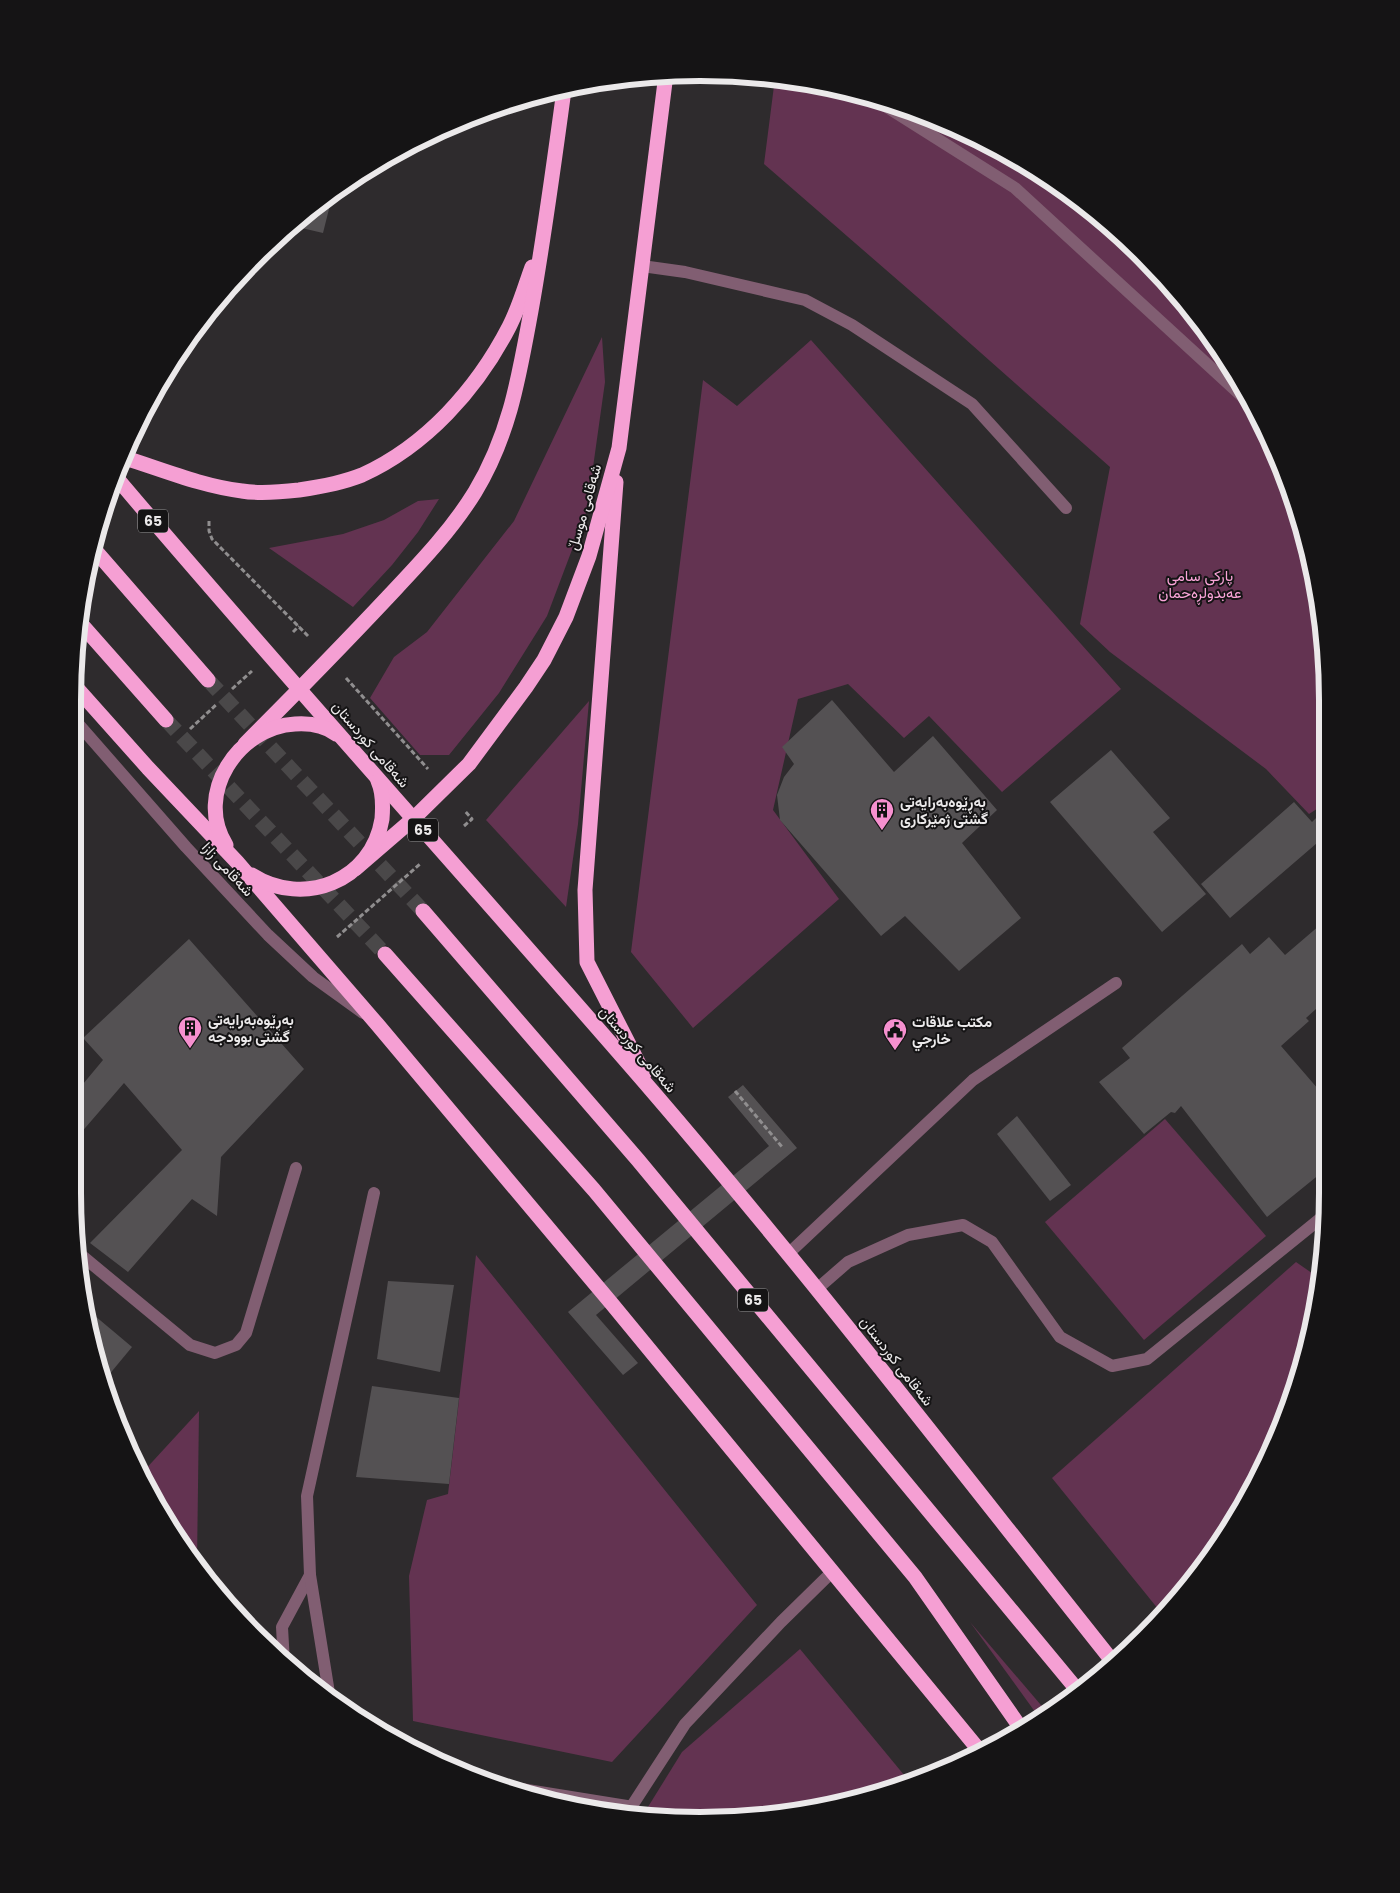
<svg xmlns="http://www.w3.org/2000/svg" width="1400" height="1893" viewBox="0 0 1400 1893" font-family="Poppins,Vazirmatn,sans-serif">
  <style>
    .green { fill: #633351 }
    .building { fill: #545153 }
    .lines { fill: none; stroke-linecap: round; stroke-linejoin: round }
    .highway-tunnel { stroke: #4a4849; stroke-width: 15; stroke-dasharray: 15 8; stroke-linecap: butt }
    .path { stroke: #908e8f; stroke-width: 3; stroke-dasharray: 5 2.5; stroke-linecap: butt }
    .minor { stroke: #815e72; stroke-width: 12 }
    .highway { stroke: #f59fd3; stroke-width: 15 }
    .labels { text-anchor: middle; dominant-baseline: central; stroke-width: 4; stroke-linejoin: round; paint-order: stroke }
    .shield { fill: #151415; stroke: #aba9aa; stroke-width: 1 }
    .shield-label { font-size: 14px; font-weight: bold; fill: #ebe9ea }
    .street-label { font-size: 15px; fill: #ebe9ea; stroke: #151415 }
    .park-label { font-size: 15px; fill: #fba5d9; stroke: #151415 }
    .poi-label { font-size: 15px; font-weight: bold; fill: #ebe9ea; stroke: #151415; text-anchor: start }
    .rim { fill: none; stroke: #ebe9ea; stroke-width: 6 }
  </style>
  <rect width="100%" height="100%" fill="#2e2b2d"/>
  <!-- green -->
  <g class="green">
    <path d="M775,78L901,106L1014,156L1114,228L1198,318L1280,460L1322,618L1323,805L1309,814L1266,769L1110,652L1080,624L1110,467L946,322L764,164Z"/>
    <path d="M602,337L605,382L587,510L547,616L499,693L449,755H420L370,698L394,657L427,632L514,521Z"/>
    <path d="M811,340L1121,689L1002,792L929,716L904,738L848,684L798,699L773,810L839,899L693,1028L631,952L703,380L737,406Z"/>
    <path d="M439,499L418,532L392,565L353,607L269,548L343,534L384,520L418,501Z"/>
    <path d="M589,701L578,824L566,907L486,820Z"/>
    <path d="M1165,1119L1266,1236L1144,1340L1045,1222Z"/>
    <path d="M476,1255L757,1605L612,1762L413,1721L409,1576L427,1500L448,1494Z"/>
    <path d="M1296,1262L1319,1278L1306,1356L1263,1471L1172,1607L1163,1615L1052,1478Z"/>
    <path d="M199,1411L197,1562L178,1541L142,1473Z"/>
    <path d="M970,1622L1046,1711L1038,1716Z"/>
    <path d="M800,1649L909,1781L782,1815H643L682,1752Z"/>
  </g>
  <!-- building -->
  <g class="building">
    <path d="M333,193L323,233L293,226L318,202Z"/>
    <path d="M832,700L894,772L933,736L997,810L962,843L1021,918L959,971L905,916L881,936L780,820L777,795L784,777L794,764L782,747Z"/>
    <path d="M1111,750L1170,818L1153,832L1206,894L1162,932L1050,802Z"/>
    <path d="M1294,802L1312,822L1317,817L1323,824L1324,837L1230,918L1201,884Z"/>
    <path d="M1320,925L1324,930L1325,1013L1322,1016L1316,1009L1306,1018L1309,1021L1281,1046L1325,1097L1326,1169L1267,1217L1181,1106L1175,1113L1171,1112L1144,1134L1099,1082L1130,1058L1122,1048L1242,944L1250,954L1269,937L1285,955Z"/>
    <path d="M189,939L304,1069L221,1157L217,1216L192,1199L128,1272L90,1243L182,1150L124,1083L73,1142V1096L103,1060L83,1038Z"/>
    <path d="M743,1085L797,1148L596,1315L638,1363L623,1375L568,1312L769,1146L728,1097Z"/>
    <path d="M1017,1116L1071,1185L1050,1201L997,1134Z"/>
    <path d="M388,1281L454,1285L440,1372L377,1359Z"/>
    <path d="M88,1310L132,1347L103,1382L94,1356Z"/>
    <path d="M372,1386L459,1398L449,1484L356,1477Z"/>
  </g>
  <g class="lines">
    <!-- highway-tunnel -->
    <g class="highway-tunnel">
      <path d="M208,680L423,911"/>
      <path d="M166,720L385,954"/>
    </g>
    <!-- path -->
    <g class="path">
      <path d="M209,521V531L212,539L309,637"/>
      <path d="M293,632L299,626"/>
      <path d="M346,678L428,769"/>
      <path d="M232,689L252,671"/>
      <path d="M190,729L217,704"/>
      <path d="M464,826L472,819L465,811"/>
      <path d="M337,937L420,864"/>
      <path d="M735,1091L783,1148"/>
    </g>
    <!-- minor -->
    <g class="minor">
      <path d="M874,99L1015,188L1244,398"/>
      <path d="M642,266L685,272L805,300L852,325L972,404L1066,508"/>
      <path d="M73,718L186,847L268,935L313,977L363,1013"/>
      <path d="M788,1254L973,1080L1116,983"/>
      <path d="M81,1255L190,1345L215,1353L236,1345L246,1333L296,1168"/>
      <path d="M817,1289L848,1262L908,1235L963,1225L992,1242L1060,1337L1112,1366L1147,1359L1326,1214"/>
      <path d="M284,1663L282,1627L310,1575"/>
      <path d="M329,1693L310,1575L307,1496L374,1193"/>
      <path d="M503,1786L633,1807"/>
      <path d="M626,1815L685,1724L781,1622L832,1572"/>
    </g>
    <!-- highway -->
    <g class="highway">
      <path d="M122,457C161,469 201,486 242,491C260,494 281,492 299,490C320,487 342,483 362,475C426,446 477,389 509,327C519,308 525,286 532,267"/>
      <path d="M115,476C291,684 475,886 653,1092C812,1277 961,1471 1113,1662"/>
      <path d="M616,482L585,890L587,962L644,1074"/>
      <path d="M93,548L208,680"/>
      <path d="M82,625L166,720"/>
      <path d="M74,685L148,768L237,862L377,1024L612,1304L979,1750"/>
      <path d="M245,744C293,696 341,647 388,597C419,564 451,531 475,492C510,434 519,376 531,311C544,238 554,164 564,90"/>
      <path d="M226,845C194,794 238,727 295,724C310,723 324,725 336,734"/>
      <path d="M355,869L413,819L469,764L526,687L544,660L566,617L589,556L619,448L666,74"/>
      <path d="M252,875C304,908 372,881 382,819C383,807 383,792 378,781"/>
      <path d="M423,911L638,1160L1079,1692"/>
      <path d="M385,954L594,1190L915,1577L1020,1727"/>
    </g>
  </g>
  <!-- icons -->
  <defs>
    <g id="building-pin" transform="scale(1.25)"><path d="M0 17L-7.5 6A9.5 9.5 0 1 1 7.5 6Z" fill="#f690cf" stroke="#151415"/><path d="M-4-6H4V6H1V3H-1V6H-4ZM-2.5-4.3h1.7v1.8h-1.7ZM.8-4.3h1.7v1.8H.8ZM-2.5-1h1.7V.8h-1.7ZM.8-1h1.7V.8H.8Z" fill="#111"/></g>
    <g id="civic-pin" transform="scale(1.25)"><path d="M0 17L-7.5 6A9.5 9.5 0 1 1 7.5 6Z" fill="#f690cf" stroke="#151415"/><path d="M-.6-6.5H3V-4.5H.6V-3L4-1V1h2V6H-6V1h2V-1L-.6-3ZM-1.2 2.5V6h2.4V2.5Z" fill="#111"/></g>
  </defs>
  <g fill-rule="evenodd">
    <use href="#building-pin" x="882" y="810"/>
    <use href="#building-pin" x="190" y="1028"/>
    <use href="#civic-pin" x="895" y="1030"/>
  </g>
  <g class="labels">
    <!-- shield labels -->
    <g class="shield">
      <rect x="138" y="509.5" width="30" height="23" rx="4"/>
      <rect x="408" y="818.5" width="30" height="23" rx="4"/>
      <rect x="738" y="1288.5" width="30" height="23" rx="4"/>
    </g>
    <g class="shield-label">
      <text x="153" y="521">65</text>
      <text x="423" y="830">65</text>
      <text x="753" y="1300">65</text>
    </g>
    <!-- street labels -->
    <g class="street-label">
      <text transform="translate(584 507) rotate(-74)">شەقامی موسڵ</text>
      <text transform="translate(371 744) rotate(49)">شەقامی کوردستان</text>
      <text transform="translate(228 869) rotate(47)">شەقامی زازا</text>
      <text transform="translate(638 1049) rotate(49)">شەقامی کوردستان</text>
      <text transform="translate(897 1361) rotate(52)">شەقامی کوردستان</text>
    </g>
    <!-- park labels -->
    <g class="park-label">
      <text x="1200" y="575">پارکی سامی<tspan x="1200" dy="17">عەبدولڕەحمان</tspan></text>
    </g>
    <!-- poi labels -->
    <g class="poi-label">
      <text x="900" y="801">بەڕێوەبەرایەتی<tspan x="900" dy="17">گشتی ژمێركاری</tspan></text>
      <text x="208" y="1019">بەڕێوەبەرایەتی<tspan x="208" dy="17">گشتی بوودجە</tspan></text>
      <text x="912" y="1021">مكتب علاقات<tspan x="912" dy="17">خارجي</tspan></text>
    </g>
  </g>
  <!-- crop -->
  <path d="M0 0H1400V1893H0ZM700 81H700A619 619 0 0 1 1319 700V1193A619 619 0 0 1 700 1812H700A619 619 0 0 1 81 1193V700A619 619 0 0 1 700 81Z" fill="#151415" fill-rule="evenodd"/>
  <path class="rim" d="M700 81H700A619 619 0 0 1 1319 700V1193A619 619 0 0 1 700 1812H700A619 619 0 0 1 81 1193V700A619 619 0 0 1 700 81Z"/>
</svg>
